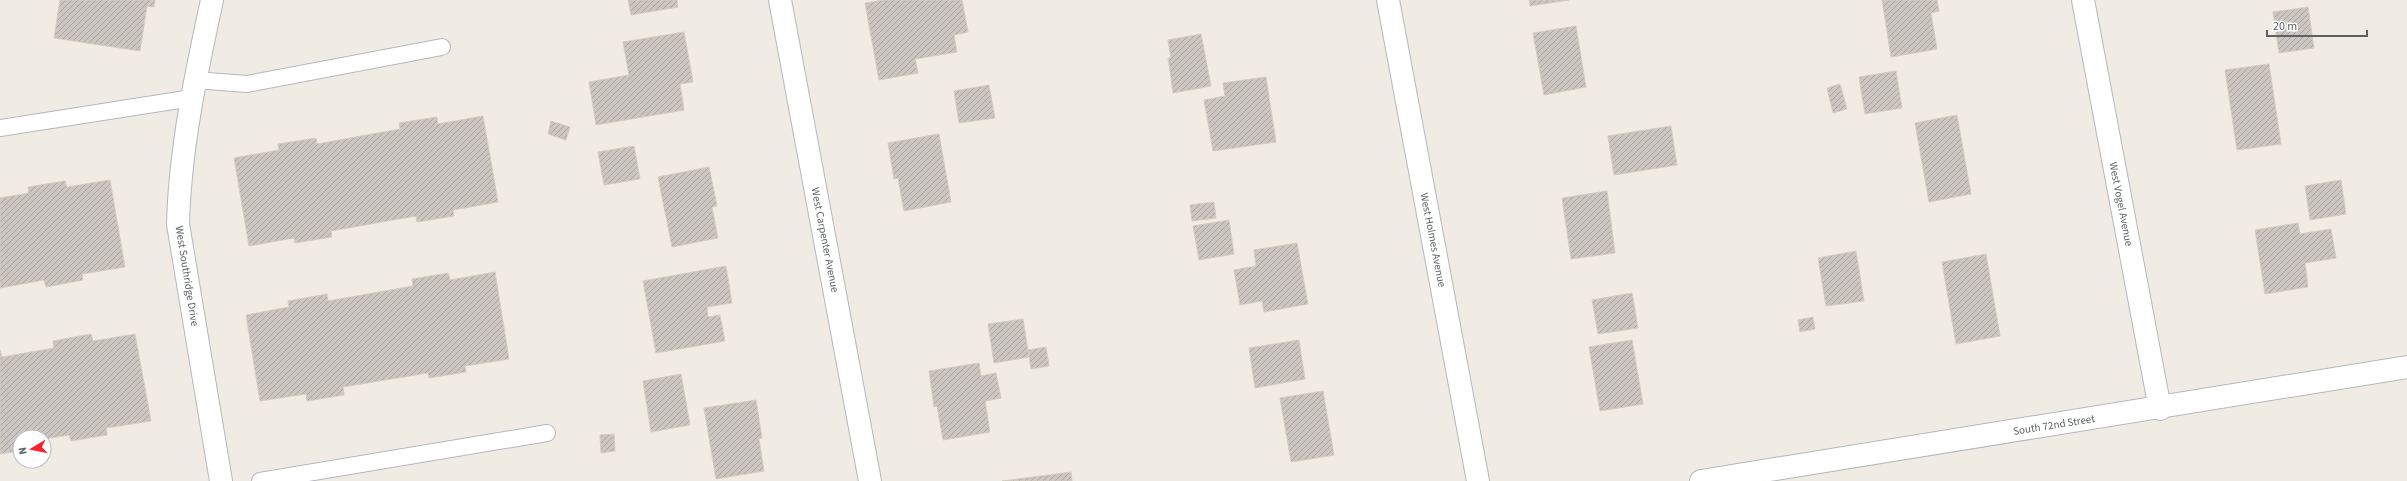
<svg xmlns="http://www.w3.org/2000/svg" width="2407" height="481" viewBox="0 0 2407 481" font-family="'Source Sans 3',sans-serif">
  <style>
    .building { fill: url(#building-hatch); stroke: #d5ccc1 }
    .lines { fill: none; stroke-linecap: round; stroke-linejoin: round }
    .lane-casing { stroke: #b4b8bc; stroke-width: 18 }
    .street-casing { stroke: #b4b8bc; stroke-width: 24 }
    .lane { stroke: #fff; stroke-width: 16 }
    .street { stroke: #fff; stroke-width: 22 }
    .labels { text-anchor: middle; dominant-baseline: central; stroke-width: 3.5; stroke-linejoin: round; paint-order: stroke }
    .street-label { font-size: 11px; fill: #5b6166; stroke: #fff }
  </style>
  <defs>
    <pattern id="building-hatch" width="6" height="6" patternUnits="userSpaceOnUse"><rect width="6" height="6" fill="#cbc6c0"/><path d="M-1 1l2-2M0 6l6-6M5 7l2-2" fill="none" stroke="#a8a4a0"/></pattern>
  </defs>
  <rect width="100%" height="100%" fill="#f0ebe3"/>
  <!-- building -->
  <g class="building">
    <path d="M60,0H155L154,7L147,6L140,51L54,38Z"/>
    <path d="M628,0H677L678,7L631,15Z"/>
    <path d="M884,0H962L968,32L954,35L957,52L915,59L918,73L879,80L865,3Z"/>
    <path d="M1529,0H1569L1530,6Z"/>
    <path d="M1882,0H1937L1939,11L1931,13L1937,49L1891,57Z"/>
    <path d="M2308,7L2314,48L2279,53L2273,12Z"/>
    <path d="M1576,26L1586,87L1544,95L1533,33Z"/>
    <path d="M684,32L693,82L680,84L684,110L596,125L589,82L629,75L623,42Z"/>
    <path d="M1201,34L1211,86L1173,93L1168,58H1171L1168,40Z"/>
    <path d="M2269,64L2281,144L2237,150L2225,70Z"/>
    <path d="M1896,71L1902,108L1865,114L1859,77Z"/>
    <path d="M1266,77L1276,142L1213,151L1204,100L1225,96L1223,83Z"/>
    <path d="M1840,84L1847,109L1833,113L1827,88Z"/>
    <path d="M989,85L995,118L959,123L954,91Z"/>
    <path d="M1957,115L1971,194L1929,202L1915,123Z"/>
    <path d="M483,116L498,202L453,210L454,216L417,222L416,216L331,231L332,237L295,243L294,238L249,246L234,158L279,150L278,144L316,138L317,144L400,129L399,123L437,117L438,124Z"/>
    <path d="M551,121L570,127L566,140L548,134Z"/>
    <path d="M1671,126L1677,165L1614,175L1608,136Z"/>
    <path d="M939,134L951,202L904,211L898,178L894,179L888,143Z"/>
    <path d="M634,146L640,179L604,185L598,152Z"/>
    <path d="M709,167L717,206L712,207L718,238L672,247L658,177Z"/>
    <path d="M110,180L125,267L82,274L83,280L46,287L44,280L0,288V198L29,193L28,187L65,181L67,187Z"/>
    <path d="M2341,180L2346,214L2310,220L2305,186Z"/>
    <path d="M1607,191L1615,253L1571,259L1562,198Z"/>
    <path d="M1214,202L1216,218L1192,221L1190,205Z"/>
    <path d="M1229,220L1234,254L1199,260L1193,226Z"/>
    <path d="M2298,223L2300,234L2331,229L2336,258L2305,263L2308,287L2265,294L2255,230Z"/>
    <path d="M1297,243L1308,304L1264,312L1262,301L1240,305L1234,270L1256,266L1254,250Z"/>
    <path d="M1856,251L1864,301L1826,306L1818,258Z"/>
    <path d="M1986,254L2000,336L1956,344L1942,262Z"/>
    <path d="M726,266L732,303L707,307L708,317L720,315L725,341L656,353L643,281Z"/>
    <path d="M495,272L509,359L465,366L466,372L429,378L428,373L343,387L344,395L307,401L306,394L260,401L246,315L289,307L288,301L327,294L328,301L413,286L412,279L448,273L450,280Z"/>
    <path d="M1632,293L1638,328L1598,334L1592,300Z"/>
    <path d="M1813,317L1815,329L1800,332L1798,320Z"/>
    <path d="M1023,319L1029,357L994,363L988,324Z"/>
    <path d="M91,334L93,341L135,334L151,421L106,428L107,435L71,441L69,435L44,439V437H20V443H17L19,451L0,454V350L2,357L54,348L53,341Z"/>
    <path d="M1299,340L1305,379L1255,388L1249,348Z"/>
    <path d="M1632,340L1643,404L1600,411L1589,347Z"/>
    <path d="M1046,347L1049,366L1031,369L1028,350Z"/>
    <path d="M979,363L981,376L996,373L1001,398L985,401L990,432L943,440L937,406L934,407L929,371Z"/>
    <path d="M681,374L690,425L651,432L643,381Z"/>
    <path d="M1323,391L1334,455L1291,462L1280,398Z"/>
    <path d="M756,400L762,438L759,439L764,471L716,479L704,408Z"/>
    <path d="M614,434L615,451L601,453L600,435Z"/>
    <path d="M1071,472L1072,481H1002Z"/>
  </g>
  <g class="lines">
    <!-- lane casing -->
    <g class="lane-casing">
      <g id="lane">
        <path d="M195,80L247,84L442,47"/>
        <path d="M0,128L192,98"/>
        <path d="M260,481L547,433"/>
      </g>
    </g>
    <!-- street casing -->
    <g class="street-casing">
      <g id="street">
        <path d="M212,0C196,74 180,148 178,224L221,481"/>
        <path d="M780,0L870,481"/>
        <path d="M1388,0L1478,481"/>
        <path d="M2083,0L2160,409"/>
        <path d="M1701,481L2407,367"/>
      </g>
    </g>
    <!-- lane -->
    <use href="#lane" class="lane"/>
    <!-- street -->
    <use href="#street" class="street"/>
  </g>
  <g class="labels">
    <!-- street labels -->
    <g class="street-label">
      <text transform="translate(2121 204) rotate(79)">West Vogel Avenue</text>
      <text transform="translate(825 240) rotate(79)">West Carpenter Avenue</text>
      <text transform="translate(1433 240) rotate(79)">West Holmes Avenue</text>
      <text transform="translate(187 276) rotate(81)">West Southridge Drive</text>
      <text transform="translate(2054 425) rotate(-9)">South 72nd Street</text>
    </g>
  </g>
  <!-- north arrow -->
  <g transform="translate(32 449) rotate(260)"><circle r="19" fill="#ffffff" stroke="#bdc0c2"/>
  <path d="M0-3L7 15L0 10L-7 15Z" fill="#fb1e2b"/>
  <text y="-6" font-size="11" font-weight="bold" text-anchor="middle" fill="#5b6166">N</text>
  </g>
  <!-- scale -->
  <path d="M2267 30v6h100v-6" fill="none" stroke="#5b6166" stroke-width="2"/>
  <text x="2273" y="30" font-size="12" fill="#5b6166" stroke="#ffffff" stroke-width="3" paint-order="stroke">20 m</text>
</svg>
